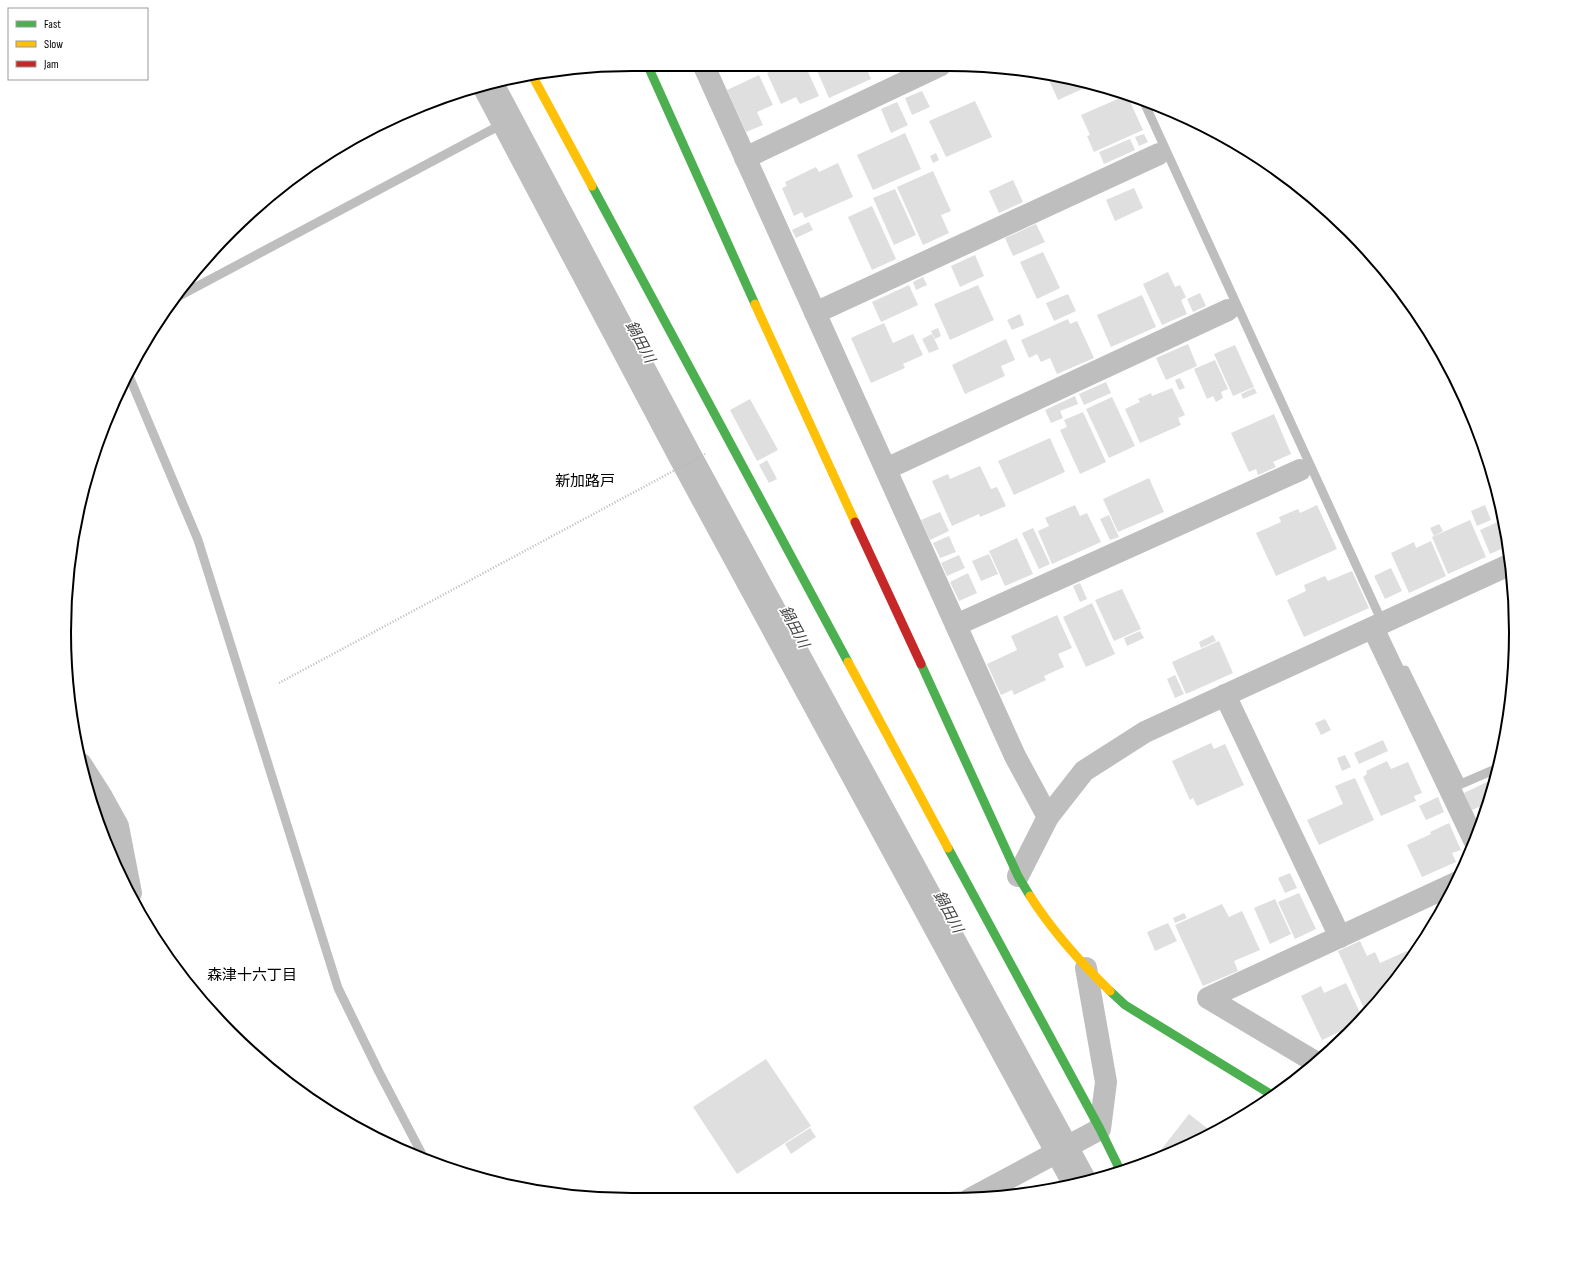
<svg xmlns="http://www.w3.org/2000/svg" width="1580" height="1264" viewBox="0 0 1580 1264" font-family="'Sofia Sans Condensed','Noto Sans JP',sans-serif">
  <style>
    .water { fill: #bebebe }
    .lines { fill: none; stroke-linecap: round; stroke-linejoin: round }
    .stream { stroke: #bebebe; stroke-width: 9 }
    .building { fill: #dfdfdf }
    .path { stroke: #b9b9b9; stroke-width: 2.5; stroke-dasharray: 1 2; stroke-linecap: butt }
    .street { stroke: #bebebe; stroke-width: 22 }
    .fast { stroke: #4caf50; stroke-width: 9 }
    .slow { stroke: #ffc107; stroke-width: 9 }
    .jam { stroke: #c62828; stroke-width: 9 }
    .labels { text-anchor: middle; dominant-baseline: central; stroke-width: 3.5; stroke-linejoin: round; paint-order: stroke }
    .water-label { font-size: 15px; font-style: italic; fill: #434343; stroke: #fff }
    .neighbourhood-label { font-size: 15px; fill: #000; stroke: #fff }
    .rim { fill: none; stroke: #000; stroke-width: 2 }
  </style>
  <rect width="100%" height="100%" fill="#fff"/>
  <!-- water -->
  <path class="water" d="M504,81L702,453L1098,1180L1062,1186L670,463L472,89L485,83Z"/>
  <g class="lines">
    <!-- stream -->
    <g class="stream">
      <path d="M1143,100L1378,613"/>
      <path d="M181,295L493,129"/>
      <path d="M129,376L198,540L338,988L379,1072L425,1160"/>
      <path d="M1405,670L1461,784L1498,768"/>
    </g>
  </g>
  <!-- building -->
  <g class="building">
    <path d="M784,65H805L819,96L800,104L796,97L781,104L767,73Z"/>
    <path d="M817,65H865L871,79L829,98L815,66Z"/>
    <path d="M759,75L773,105L757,112L763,125L746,132L727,90Z"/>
    <path d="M1048,78L1089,86L1058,100Z"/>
    <path d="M922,91L930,107L912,115L905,98Z"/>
    <path d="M1127,95L1143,130L1094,152L1087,136L1090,135L1081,115Z"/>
    <path d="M975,101L992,137L946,157L929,121Z"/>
    <path d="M897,102L908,125L891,133L881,109Z"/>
    <path d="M905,133L921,169L873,190L857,155Z"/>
    <path d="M1144,134L1148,142L1139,146L1135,137Z"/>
    <path d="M1130,139L1135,150L1104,164L1099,152Z"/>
    <path d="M936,153L939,160L933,163L930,156Z"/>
    <path d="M838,163L853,197L805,218L802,212L794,216L782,188L787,186L785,182L816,167L819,172Z"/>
    <path d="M933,171L951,211L941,215L949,233L923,245L897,187Z"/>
    <path d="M1013,180L1023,202L999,213L989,191Z"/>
    <path d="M1134,188L1143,208L1115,221L1106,200Z"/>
    <path d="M895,189L916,235L894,245L873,198Z"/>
    <path d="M872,206L896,259L872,270L848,217Z"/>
    <path d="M809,222L813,230L796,238L792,230Z"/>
    <path d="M1036,224L1045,242L1013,256L1005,238Z"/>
    <path d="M1043,252L1060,288L1037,299L1020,262Z"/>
    <path d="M975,255L984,276L960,287L951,266Z"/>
    <path d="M1168,272L1175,287L1180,285L1186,297L1181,300L1187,314L1162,325L1143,284Z"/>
    <path d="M923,277L927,285L916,290L913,282Z"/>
    <path d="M909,285L918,305L881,322L872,302Z"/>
    <path d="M978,285L994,320L950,340L934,304Z"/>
    <path d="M1200,293L1206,306L1193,312L1187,299Z"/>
    <path d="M1068,294L1076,311L1054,321L1046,303Z"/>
    <path d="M1142,295L1156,327L1111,347L1097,315Z"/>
    <path d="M1020,314L1024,325L1012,330L1007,320Z"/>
    <path d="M1068,319L1070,324L1077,321L1094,358L1057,374L1050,358L1041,362L1037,354L1029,358L1021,340Z"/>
    <path d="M884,323L893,343L913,334L923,355L903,364L905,368L871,383L851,338Z"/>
    <path d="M938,328L941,336L935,339L931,331Z"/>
    <path d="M932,334L939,349L929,353L922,339Z"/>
    <path d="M1006,339L1015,360L1001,366L1005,376L965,394L952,365Z"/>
    <path d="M1188,344L1197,366L1166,380L1156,358Z"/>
    <path d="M1235,345L1254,387L1233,396L1214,354Z"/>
    <path d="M1215,360L1228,389L1221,392L1223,398L1216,402L1213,396L1207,399L1194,369Z"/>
    <path d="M1180,378L1185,388L1179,390L1175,380Z"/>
    <path d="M1106,382L1111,393L1084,405L1079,394Z"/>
    <path d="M1172,388L1185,415L1178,418L1181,425L1140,443L1125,409L1140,402L1138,399L1151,393L1152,396Z"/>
    <path d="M1254,388L1257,393L1243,399L1241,394Z"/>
    <path d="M1075,396L1078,404L1060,411L1063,418L1051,423L1045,410Z"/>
    <path d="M1112,397L1135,446L1109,458L1086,409Z"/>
    <path d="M750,399L778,450L757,461L730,410Z"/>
    <path d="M1083,412L1106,462L1080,474L1060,430L1067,427L1064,420Z"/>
    <path d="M1274,414L1291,454L1273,462L1276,467L1258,475L1256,469L1249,472L1231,433Z"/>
    <path d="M1050,438L1065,472L1014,495L998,461Z"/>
    <path d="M767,460L777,479L769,483L759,465Z"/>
    <path d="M980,466L991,489L997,487L1006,506L980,517L979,514L952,526L932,481L948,474L950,479Z"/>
    <path d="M1149,478L1164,512L1118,532L1103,499Z"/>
    <path d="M1075,505L1080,516L1087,513L1101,542L1052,564L1038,531L1049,526L1045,518Z"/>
    <path d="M1317,505L1337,549L1276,576L1256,533L1281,522L1279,517L1298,509L1300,513Z"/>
    <path d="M1485,505L1491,520L1477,526L1471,511Z"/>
    <path d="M940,512L949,531L930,540L921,520Z"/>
    <path d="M1109,515L1119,537L1110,540L1100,519Z"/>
    <path d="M1470,520L1486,557L1448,574L1432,537Z"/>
    <path d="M1502,520L1508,546L1490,554L1480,530Z"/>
    <path d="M1439,524L1443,531L1434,536L1430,528Z"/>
    <path d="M1033,528L1050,564L1039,569L1022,533Z"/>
    <path d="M949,536L956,552L940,558L933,543Z"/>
    <path d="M1017,538L1033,574L1005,586L989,551Z"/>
    <path d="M1431,541L1446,576L1409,593L1391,553L1414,542L1416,548Z"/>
    <path d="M989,554L998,574L981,581L972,561Z"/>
    <path d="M959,555L965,568L947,576L941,563Z"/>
    <path d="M1391,568L1402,591L1385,599L1374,576Z"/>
    <path d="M1352,571L1369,608L1304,637L1287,600L1306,591L1304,585L1325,576L1328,581Z"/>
    <path d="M968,573L977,593L959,601L950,582Z"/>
    <path d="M1080,583L1087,599L1080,602L1073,586Z"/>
    <path d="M1122,589L1141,629L1114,641L1095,600Z"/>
    <path d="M1092,603L1115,654L1086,667L1063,617Z"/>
    <path d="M1057,615L1072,648L1058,654L1064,667L1044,676L1046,680L1014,695L1012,690L1001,695L987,664L1017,650L1011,636Z"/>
    <path d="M1140,631L1144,638L1127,646L1124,638Z"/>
    <path d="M1213,635L1216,641L1201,648L1199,642Z"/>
    <path d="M1219,641L1233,673L1186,694L1172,662Z"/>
    <path d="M1175,675L1184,694L1175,698L1167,679Z"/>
    <path d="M1325,719L1331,730L1321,735L1315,723Z"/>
    <path d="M1383,740L1388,751L1359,764L1354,753Z"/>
    <path d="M1211,743L1214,749L1225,744L1244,785L1197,806L1193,798L1190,800L1172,761Z"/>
    <path d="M1345,755L1351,767L1342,771L1337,758Z"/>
    <path d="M1387,761L1391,769L1408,762L1422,793L1414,796L1416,801L1381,816L1363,777L1367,774L1366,771Z"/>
    <path d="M1355,778L1374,820L1319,845L1307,820L1343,804L1335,786Z"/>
    <path d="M1489,781L1493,790L1488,803L1472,810L1464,793Z"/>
    <path d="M1438,797L1444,812L1426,820L1419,806Z"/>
    <path d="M1449,823L1461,850L1452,853L1456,862L1422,877L1407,845L1431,834L1430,832Z"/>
    <path d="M1290,873L1297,888L1285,893L1278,878Z"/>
    <path d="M1299,893L1316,929L1295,939L1278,902Z"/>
    <path d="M1275,899L1291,934L1270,944L1254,908Z"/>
    <path d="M1222,904L1229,917L1242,911L1260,950L1234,961L1238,971L1203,986L1175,925Z"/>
    <path d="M1184,913L1187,918L1175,923L1173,918Z"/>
    <path d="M1168,923L1177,941L1155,951L1147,932Z"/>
    <path d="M1360,941L1367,956L1375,952L1380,963L1407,951L1411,958L1398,978L1366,1013L1338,951Z"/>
    <path d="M1346,983L1362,1017L1348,1024L1350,1027L1322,1040L1301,996L1321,986L1324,993Z"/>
    <path d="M766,1059L811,1126L737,1174L693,1107Z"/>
    <path d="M1189,1114L1212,1132L1157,1155Z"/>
    <path d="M810,1128L816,1137L791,1154L785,1144Z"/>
  </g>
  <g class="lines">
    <!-- path -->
    <path class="path" d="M279,683L705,454"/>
    <!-- street -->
    <g class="street">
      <path d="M703,64L1015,756L1048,817"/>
      <path d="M745,158L941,65"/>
      <path d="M815,313L1159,154"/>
      <path d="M886,469L1228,310"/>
      <path d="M956,625L1300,470"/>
      <path d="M1373,628L1474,840"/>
      <path d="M1225,695L1340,937"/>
      <path d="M81,764L102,797L118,826L131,893"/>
      <path d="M1018,876L1048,817L1084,771L1145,732L1511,564"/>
      <path d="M1317,1063L1208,998L1458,882"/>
      <path d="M970,1199L1100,1129L1106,1082L1086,968"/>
    </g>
    <!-- fast -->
    <g class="fast">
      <path d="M647,64L755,304"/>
      <path d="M592,186L848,662"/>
      <path d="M921,664L1018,876L1030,896"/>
      <path d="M948,848L1100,1129L1120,1170"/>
      <path d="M1110,991L1125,1005L1272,1095"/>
    </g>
    <!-- slow -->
    <g class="slow">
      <path d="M533,77L592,186"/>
      <path d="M755,304L855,522"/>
      <path d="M848,662L948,848"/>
      <path d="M1030,896C1053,932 1080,962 1110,991"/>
    </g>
    <!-- jam -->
    <path class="jam" d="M855,522L921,664"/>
  </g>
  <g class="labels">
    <!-- water labels -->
    <g class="water-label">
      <text transform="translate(640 342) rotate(62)">鍋田川</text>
      <text transform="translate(794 627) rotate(62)">鍋田川</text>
      <text transform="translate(948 912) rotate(62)">鍋田川</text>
    </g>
    <!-- neighbourhood labels -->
    <g class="neighbourhood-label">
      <text x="585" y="481">新加路戸</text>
      <text x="252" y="975">森津十六丁目</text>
    </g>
  </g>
  <!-- crop -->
  <path d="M0 0H1580V1264H0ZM632 71H948A561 561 0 0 1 1509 632V632A561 561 0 0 1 948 1193H632A561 561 0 0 1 71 632V632A561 561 0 0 1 632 71Z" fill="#fff" fill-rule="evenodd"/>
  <path class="rim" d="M632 71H948A561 561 0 0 1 1509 632V632A561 561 0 0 1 948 1193H632A561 561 0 0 1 71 632V632A561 561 0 0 1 632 71Z"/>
  <!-- legend -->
  <rect x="8" y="8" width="140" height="72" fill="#ffffff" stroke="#999999"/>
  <rect x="16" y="21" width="20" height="6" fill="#4caf50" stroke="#999999"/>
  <text x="44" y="28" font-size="12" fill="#000000">Fast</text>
  <rect x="16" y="41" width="20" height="6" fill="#ffc107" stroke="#999999"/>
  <text x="44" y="48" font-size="12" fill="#000000">Slow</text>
  <rect x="16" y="61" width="20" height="6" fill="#c62828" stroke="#999999"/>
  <text x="44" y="68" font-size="12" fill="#000000">Jam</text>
</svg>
